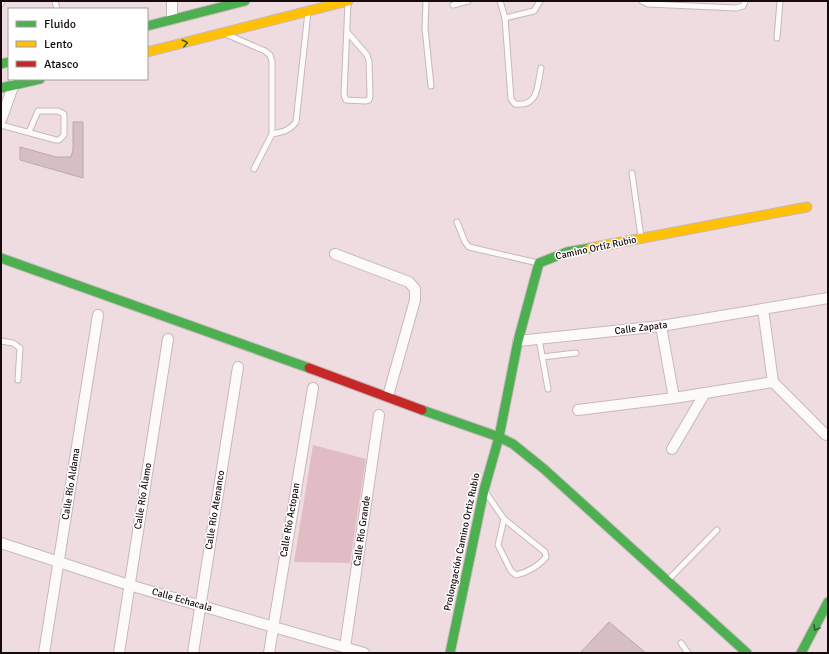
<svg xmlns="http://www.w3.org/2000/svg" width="829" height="654" viewBox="0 0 829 654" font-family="Signika,sans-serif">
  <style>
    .green { fill: #e2bcc4 }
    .building { fill: #d6bfc4; stroke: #b8a9ac }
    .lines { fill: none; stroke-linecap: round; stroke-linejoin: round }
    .lane-casing { stroke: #c7b8bc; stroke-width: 7 }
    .street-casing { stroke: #c7b8bc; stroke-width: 12 }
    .fast-casing { stroke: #c7b8bc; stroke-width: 11 }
    .slow-casing { stroke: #c7b8bc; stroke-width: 11 }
    .jam-casing { stroke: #c7b8bc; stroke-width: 11 }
    .lane { stroke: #fdfafa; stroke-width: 5 }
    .street { stroke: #fdfafa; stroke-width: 10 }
    .fast { stroke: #4caf50; stroke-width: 9 }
    .slow { stroke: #ffc107; stroke-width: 9 }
    .jam { stroke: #c62828; stroke-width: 9 }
    .oneway { stroke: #315c2e }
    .labels { text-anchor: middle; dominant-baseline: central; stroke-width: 3; stroke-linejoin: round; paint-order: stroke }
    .street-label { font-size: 10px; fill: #160a0d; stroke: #fff }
  </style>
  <rect width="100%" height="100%" fill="#efdce0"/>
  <!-- green -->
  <path class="green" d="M313,445L366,459L350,563L294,562Z"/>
  <!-- building -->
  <g class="building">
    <path d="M73,122H83V178L20,160V147L56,157H71L73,150Z"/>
    <path d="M609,622L646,653H580Z"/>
  </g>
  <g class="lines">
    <!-- lane casing -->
    <g class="lane-casing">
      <g id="lane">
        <path d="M55,1L57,9"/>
        <path d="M426,1L425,28L431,86"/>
        <path d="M500,1L505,18L511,99L515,104C539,107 537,86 541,68"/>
        <path d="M642,1L648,4L736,8L743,6L745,1"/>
        <path d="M1,4L2,1"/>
        <path d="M453,5L468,1"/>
        <path d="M505,18L534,11L540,1"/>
        <path d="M348,33L367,55L369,61L370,96L369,100L365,101L346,100L344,95L348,2"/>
        <path d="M228,35L265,51L270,55L272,61V134L254,169"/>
        <path d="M777,38L780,1"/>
        <path d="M1,125L56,140H59L64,135V114L58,111H38L29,132"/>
        <path d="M272,134C283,132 289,131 296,122L308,12"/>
        <path d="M632,173L641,237"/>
        <path d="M457,222L465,242L469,247L538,263"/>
        <path d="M539,339L548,389"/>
        <path d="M1,341L13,343L20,348L18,380"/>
        <path d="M542,357L576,353"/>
        <path d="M486,493L504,519L545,552L546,557C539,566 526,573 516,575L511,571L498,545L504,519"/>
        <path d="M668,580L717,530"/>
        <path d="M681,643L688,653"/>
      </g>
    </g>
    <!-- street casing -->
    <g class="street-casing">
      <g id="street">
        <path d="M172,1V19"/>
        <path d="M1,120L15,81"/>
        <path d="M335,254L409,282L415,289V300L388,396"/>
        <path d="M763,309L773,382"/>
        <path d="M661,326L674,398"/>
        <path d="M518,341L661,326L828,298"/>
        <path d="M578,410L674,398L773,382L826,435"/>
        <path d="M672,449L705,393"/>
        <path d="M1,543L129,585L364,653"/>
        <path d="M345,647L379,415"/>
        <path d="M44,653L98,315"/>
        <path d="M119,653L168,339"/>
        <path d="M193,653L238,367"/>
        <path d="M269,653L313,388"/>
      </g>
    </g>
    <!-- fast casing -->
    <g class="fast-casing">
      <g id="fast">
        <path d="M147,26L245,1"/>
        <path d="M1,64L9,62"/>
        <path d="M1,88L40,79"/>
        <path d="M1,258L309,368"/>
        <path d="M422,410L499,437L513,444L544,469L747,653"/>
        <path d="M450,653L484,490L499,437L518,341L539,263L567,252L590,248"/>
        <path d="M801,653L828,602"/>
      </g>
    </g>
    <!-- slow casing -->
    <g class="slow-casing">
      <g id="slow">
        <path d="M147,52L348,1"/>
        <path d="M590,248L807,207"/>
      </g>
    </g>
    <!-- jam casing -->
    <g class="jam-casing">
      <path id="jam" d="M309,368L422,410"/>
    </g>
    <!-- lane -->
    <use href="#lane" class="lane"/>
    <!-- street -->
    <use href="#street" class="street"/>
    <!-- fast -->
    <use href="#fast" class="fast"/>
    <!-- slow -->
    <use href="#slow" class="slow"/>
    <!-- jam -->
    <use href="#jam" class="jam"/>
  </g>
  <!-- one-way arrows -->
  <defs><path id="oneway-chevron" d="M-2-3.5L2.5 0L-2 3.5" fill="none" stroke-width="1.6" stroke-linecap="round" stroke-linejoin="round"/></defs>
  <g class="oneway">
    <use href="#oneway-chevron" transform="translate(185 43) rotate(-14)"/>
    <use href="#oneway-chevron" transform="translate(816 628) rotate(118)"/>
  </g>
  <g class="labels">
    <!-- street labels -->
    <g class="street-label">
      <text transform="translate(596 248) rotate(-12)">Camino Ortíz Rubio</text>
      <text transform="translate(641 328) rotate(-7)">Calle Zapata</text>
      <text transform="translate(71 484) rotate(-81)">Calle Río Aldama</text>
      <text transform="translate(143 496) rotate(-81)">Calle Río Álamo</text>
      <text transform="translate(215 510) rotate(-81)">Calle Río Atenanco</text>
      <text transform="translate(290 520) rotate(-80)">Calle Río Actopan</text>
      <text transform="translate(362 531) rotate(-82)">Calle Río Grande</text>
      <text transform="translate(462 542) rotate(-78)">Prolongación Camino Ortiz Rubio</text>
      <text transform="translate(182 600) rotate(16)">Calle Echacala</text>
    </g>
  </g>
  <!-- border -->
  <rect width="829" height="654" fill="none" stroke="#160a0d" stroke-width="4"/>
  <!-- legend -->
  <rect x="8" y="8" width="140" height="72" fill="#ffffff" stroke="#a29d9e"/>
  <rect x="16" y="21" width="20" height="6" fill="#4caf50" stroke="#a29d9e"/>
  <text x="44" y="28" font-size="12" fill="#160a0d">Fluido</text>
  <rect x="16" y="41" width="20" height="6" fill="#ffc107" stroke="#a29d9e"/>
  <text x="44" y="48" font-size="12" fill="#160a0d">Lento</text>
  <rect x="16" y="61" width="20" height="6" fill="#c62828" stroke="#a29d9e"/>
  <text x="44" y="68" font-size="12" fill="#160a0d">Atasco</text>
</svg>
